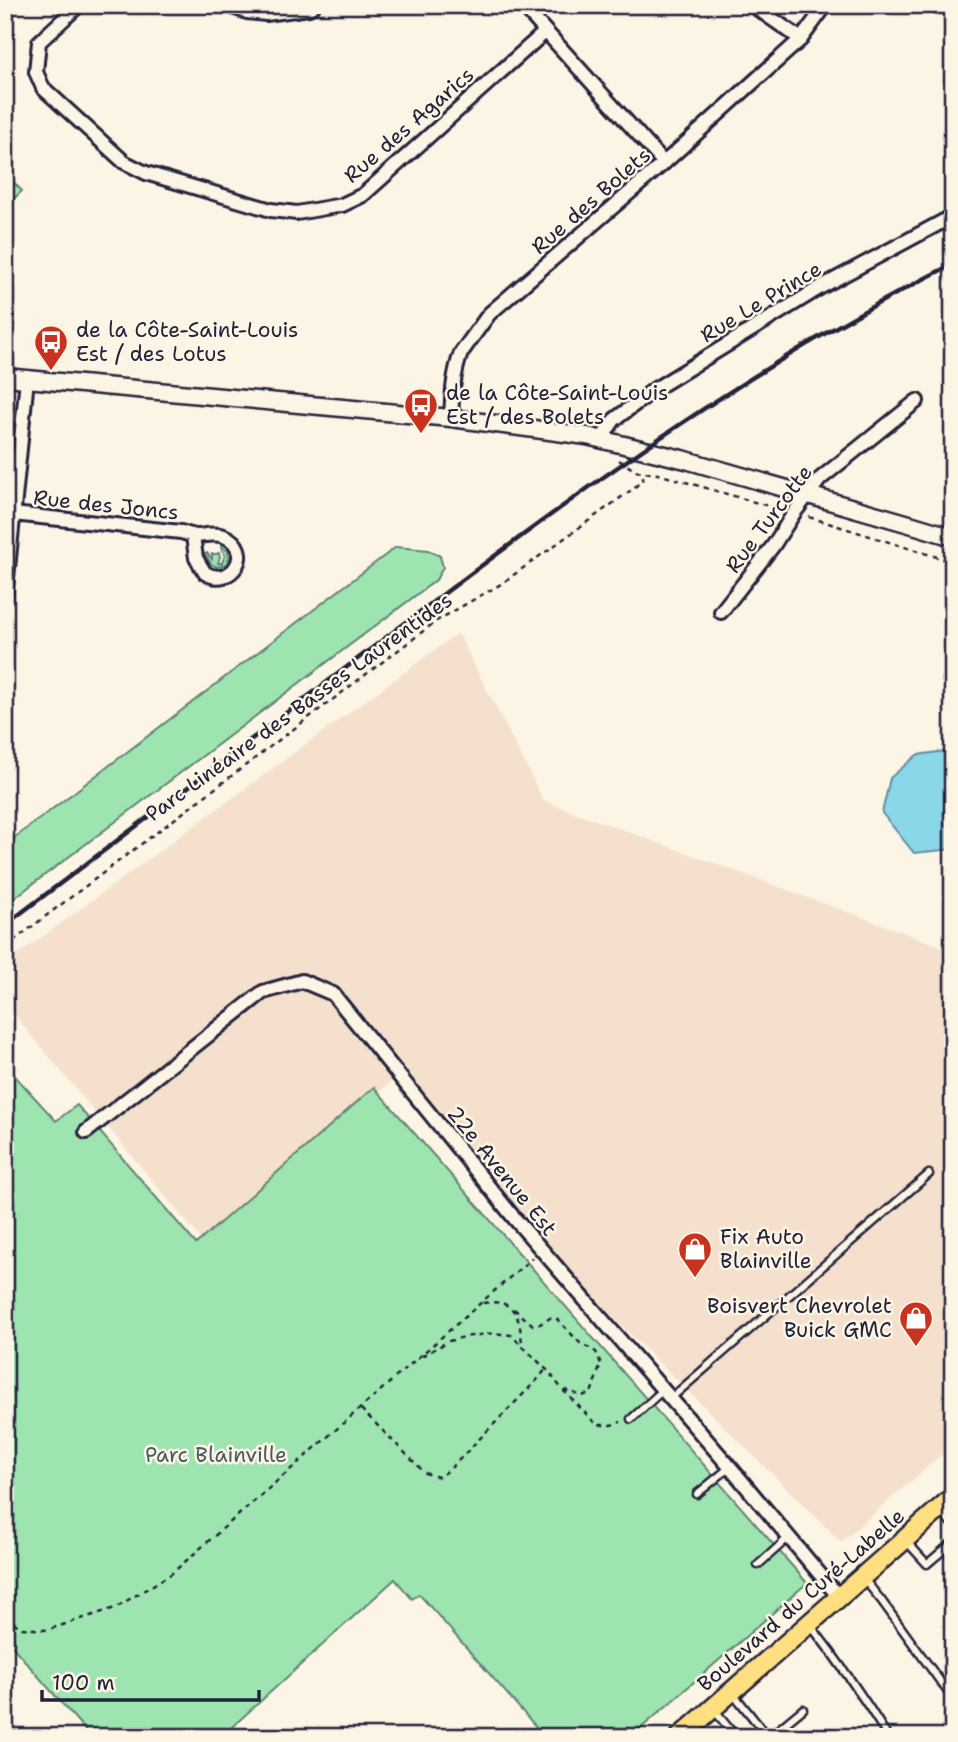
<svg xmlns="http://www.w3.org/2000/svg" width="958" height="1742" viewBox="0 0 958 1742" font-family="'Shantell Sans',sans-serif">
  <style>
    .built { fill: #f5e0ce }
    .green { fill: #9ee4b1; stroke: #608376; stroke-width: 2 }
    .water { fill: #8ad7e8; stroke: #608fa3; stroke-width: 2 }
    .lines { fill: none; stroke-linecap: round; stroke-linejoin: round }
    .lane-casing { stroke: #22223b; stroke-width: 11 }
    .street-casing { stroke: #22223b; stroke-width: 18 }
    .secondary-casing { stroke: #22223b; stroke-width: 21 }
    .primary-casing { stroke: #22223b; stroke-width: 23 }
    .path { stroke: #22223b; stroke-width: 2.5; stroke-dasharray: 5 5; stroke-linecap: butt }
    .lane { stroke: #fcf5e5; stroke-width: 6 }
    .street { stroke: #fcf5e5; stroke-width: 12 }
    .secondary { stroke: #fcf5e5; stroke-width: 16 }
    .primary { stroke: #ffdf80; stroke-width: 18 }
    .rail { stroke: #22223b; stroke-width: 4.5 }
    .labels { text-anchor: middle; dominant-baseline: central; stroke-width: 5; stroke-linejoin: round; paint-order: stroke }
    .street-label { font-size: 21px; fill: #22223b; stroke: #fcf5e5 }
    .poi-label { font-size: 21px; fill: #22223b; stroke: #fcf5e5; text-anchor: start }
    .park-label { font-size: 21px; fill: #475c5e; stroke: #fcf5e5 }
  </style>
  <rect width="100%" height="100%" fill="#fcf5e5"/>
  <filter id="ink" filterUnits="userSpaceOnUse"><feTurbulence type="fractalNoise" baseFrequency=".0143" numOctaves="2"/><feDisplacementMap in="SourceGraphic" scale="14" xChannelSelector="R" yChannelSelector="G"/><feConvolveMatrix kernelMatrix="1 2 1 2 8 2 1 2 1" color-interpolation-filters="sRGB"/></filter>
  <g filter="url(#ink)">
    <!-- built -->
    <path class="built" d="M458,633L544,801L938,945L953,956V1445L841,1542L565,1270L404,1071L202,1240L5,1004V964Z"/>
    <!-- green -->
    <g class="green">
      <path d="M5,173L22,191L5,207Z"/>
      <path d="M221,546L228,551L229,558L226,564L217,567L211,564L205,554L207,553L212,559V554H216L219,553L220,556L218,563H222L225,555L221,548Z"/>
      <path d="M396,547L428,550L440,556L443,567L436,580L5,905V845Z"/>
      <path d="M5,1065L56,1121L77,1105L196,1244L374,1087L807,1583L631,1737H545L419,1594L412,1599L395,1579L221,1737H91L5,1638Z"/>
    </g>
    <!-- water -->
    <path class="water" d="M953,750V849L914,853L882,813L890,778L917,755Z"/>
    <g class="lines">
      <!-- lane casing -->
      <g class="lane-casing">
        <g id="lane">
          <path d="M671,1398L929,1174"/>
          <path d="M631,1419L663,1390"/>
          <path d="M697,1494L730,1467"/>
          <path d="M940,1511L953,1525"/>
          <path d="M907,1542L927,1564L953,1542"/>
          <path d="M758,1565L788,1538"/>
          <path d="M863,1578L881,1600L953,1699"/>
          <path d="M811,1626C839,1662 864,1698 888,1737"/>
          <path d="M732,1692L768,1737"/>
          <path d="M714,1710L736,1737"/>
          <path d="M769,1737L803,1709"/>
        </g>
      </g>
      <!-- street casing -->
      <g class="street-casing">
        <g id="street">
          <path d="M79,5L39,42L36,72L43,88L124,162L146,173L271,210L297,213L342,205L363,195L545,32"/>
          <path d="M226,5L247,12L266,14L309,8L314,5"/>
          <path d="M522,5L664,163"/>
          <path d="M757,5L758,9L801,39"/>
          <path d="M451,418C452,397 453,374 461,353L489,314L664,163L801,39L826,5"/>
          <path d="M604,439L606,432L614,420L655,389L821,287L953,216"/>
          <path d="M13,514L181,532C186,533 191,536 197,536C207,535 215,533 224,536C255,549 233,589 205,573L196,558L193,536"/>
          <path d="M5,598L27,379"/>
          <path d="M721,612L773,546L794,513L820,479L917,401"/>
          <path d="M951,680L953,678"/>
          <path d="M86,1132L263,992L302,981L333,994L515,1219L730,1467L839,1597"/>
        </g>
      </g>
      <!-- secondary casing -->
      <g class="secondary-casing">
        <path id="secondary" d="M5,377L451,418L587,436L686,460L913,525L953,537"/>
      </g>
      <!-- primary casing -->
      <g class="primary-casing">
        <path id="primary" d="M680,1737L953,1497"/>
      </g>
      <!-- path -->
      <g class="path">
        <path d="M619,460L636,471L658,474L782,510"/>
        <path d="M809,517L953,562"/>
        <path d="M5,947L438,620L501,584L630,491L642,481L645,472"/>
        <path d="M483,1303C516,1298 520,1317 522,1345"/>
        <path d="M514,1309L533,1325L540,1324L550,1318H556L580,1343L596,1352L601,1364L591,1393L582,1396L565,1390"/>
        <path d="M422,1356L449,1341L464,1337L494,1333L511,1335L548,1371L562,1389L593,1421L600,1425H611L621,1422"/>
        <path d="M361,1409L425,1473L438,1477L448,1471L539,1378L546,1369"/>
        <path d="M5,1617L22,1628L47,1630L115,1608L171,1574L532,1258"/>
      </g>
      <!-- lane -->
      <use href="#lane" class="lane"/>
      <!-- street -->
      <use href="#street" class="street"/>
      <!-- secondary -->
      <use href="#secondary" class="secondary"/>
      <!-- primary -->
      <use href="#primary" class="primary"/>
      <!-- rail -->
      <path class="rail" d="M5,925C129,832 253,738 376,645C560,505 745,368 953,264"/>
    </g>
  </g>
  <!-- icons -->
  <defs>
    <g id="bus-pin" transform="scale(1.75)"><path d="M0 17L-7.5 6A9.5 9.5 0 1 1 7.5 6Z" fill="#c8321e" stroke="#fcf5e5"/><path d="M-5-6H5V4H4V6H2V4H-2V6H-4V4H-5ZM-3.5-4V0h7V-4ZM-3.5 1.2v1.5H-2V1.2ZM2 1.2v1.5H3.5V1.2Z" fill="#fff"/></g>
    <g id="shop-pin" transform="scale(1.75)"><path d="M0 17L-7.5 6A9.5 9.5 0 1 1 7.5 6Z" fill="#c8321e" stroke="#fcf5e5"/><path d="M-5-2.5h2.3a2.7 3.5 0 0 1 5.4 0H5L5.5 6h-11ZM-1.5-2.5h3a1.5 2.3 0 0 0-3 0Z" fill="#fff"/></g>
  </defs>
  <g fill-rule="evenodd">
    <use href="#bus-pin" x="51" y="342"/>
    <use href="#bus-pin" x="421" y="405"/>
    <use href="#shop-pin" x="695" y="1249"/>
    <use href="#shop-pin" x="916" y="1318"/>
  </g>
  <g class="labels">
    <!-- street labels -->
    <g class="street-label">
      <text transform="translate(409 125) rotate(-41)">Rue des Agarics</text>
      <text transform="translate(591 201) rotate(-41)">Rue des Bolets</text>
      <text transform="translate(761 302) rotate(-31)">Rue Le Prince</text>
      <text transform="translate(106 505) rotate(6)">Rue des Joncs</text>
      <text transform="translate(769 519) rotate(-53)">Rue Turcotte</text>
      <text transform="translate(299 707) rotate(-36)">Parc Linéaire des Basses Laurentides</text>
      <text transform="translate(502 1171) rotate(51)">22e Avenue Est</text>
      <text transform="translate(801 1600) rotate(-41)">Boulevard du Curé-Labelle</text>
    </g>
    <!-- poi labels -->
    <g class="poi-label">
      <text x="76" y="330">de la Côte-Saint-Louis<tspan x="76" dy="24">Est / des Lotus</tspan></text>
      <text x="446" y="393">de la Côte-Saint-Louis<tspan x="446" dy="24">Est / des Bolets</tspan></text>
      <text x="720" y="1237">Fix Auto<tspan x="720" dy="24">Blainville</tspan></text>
      <text x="892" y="1306" text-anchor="end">Boisvert Chevrolet<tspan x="892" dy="24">Buick GMC</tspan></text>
    </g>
    <!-- park labels -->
    <g class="park-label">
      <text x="216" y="1455">Parc Blainville</text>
    </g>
  </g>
  <!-- margin -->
  <rect width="958" height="1742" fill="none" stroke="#fcf5e5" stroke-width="28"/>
  <rect x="14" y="14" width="930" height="1714" fill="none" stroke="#22223b" stroke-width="2.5" filter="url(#ink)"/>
  <!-- scale -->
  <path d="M42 1690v10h217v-10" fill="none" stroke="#22223b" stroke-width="3.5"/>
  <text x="52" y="1690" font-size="21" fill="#22223b" stroke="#fcf5e5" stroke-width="5" paint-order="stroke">100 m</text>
</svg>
